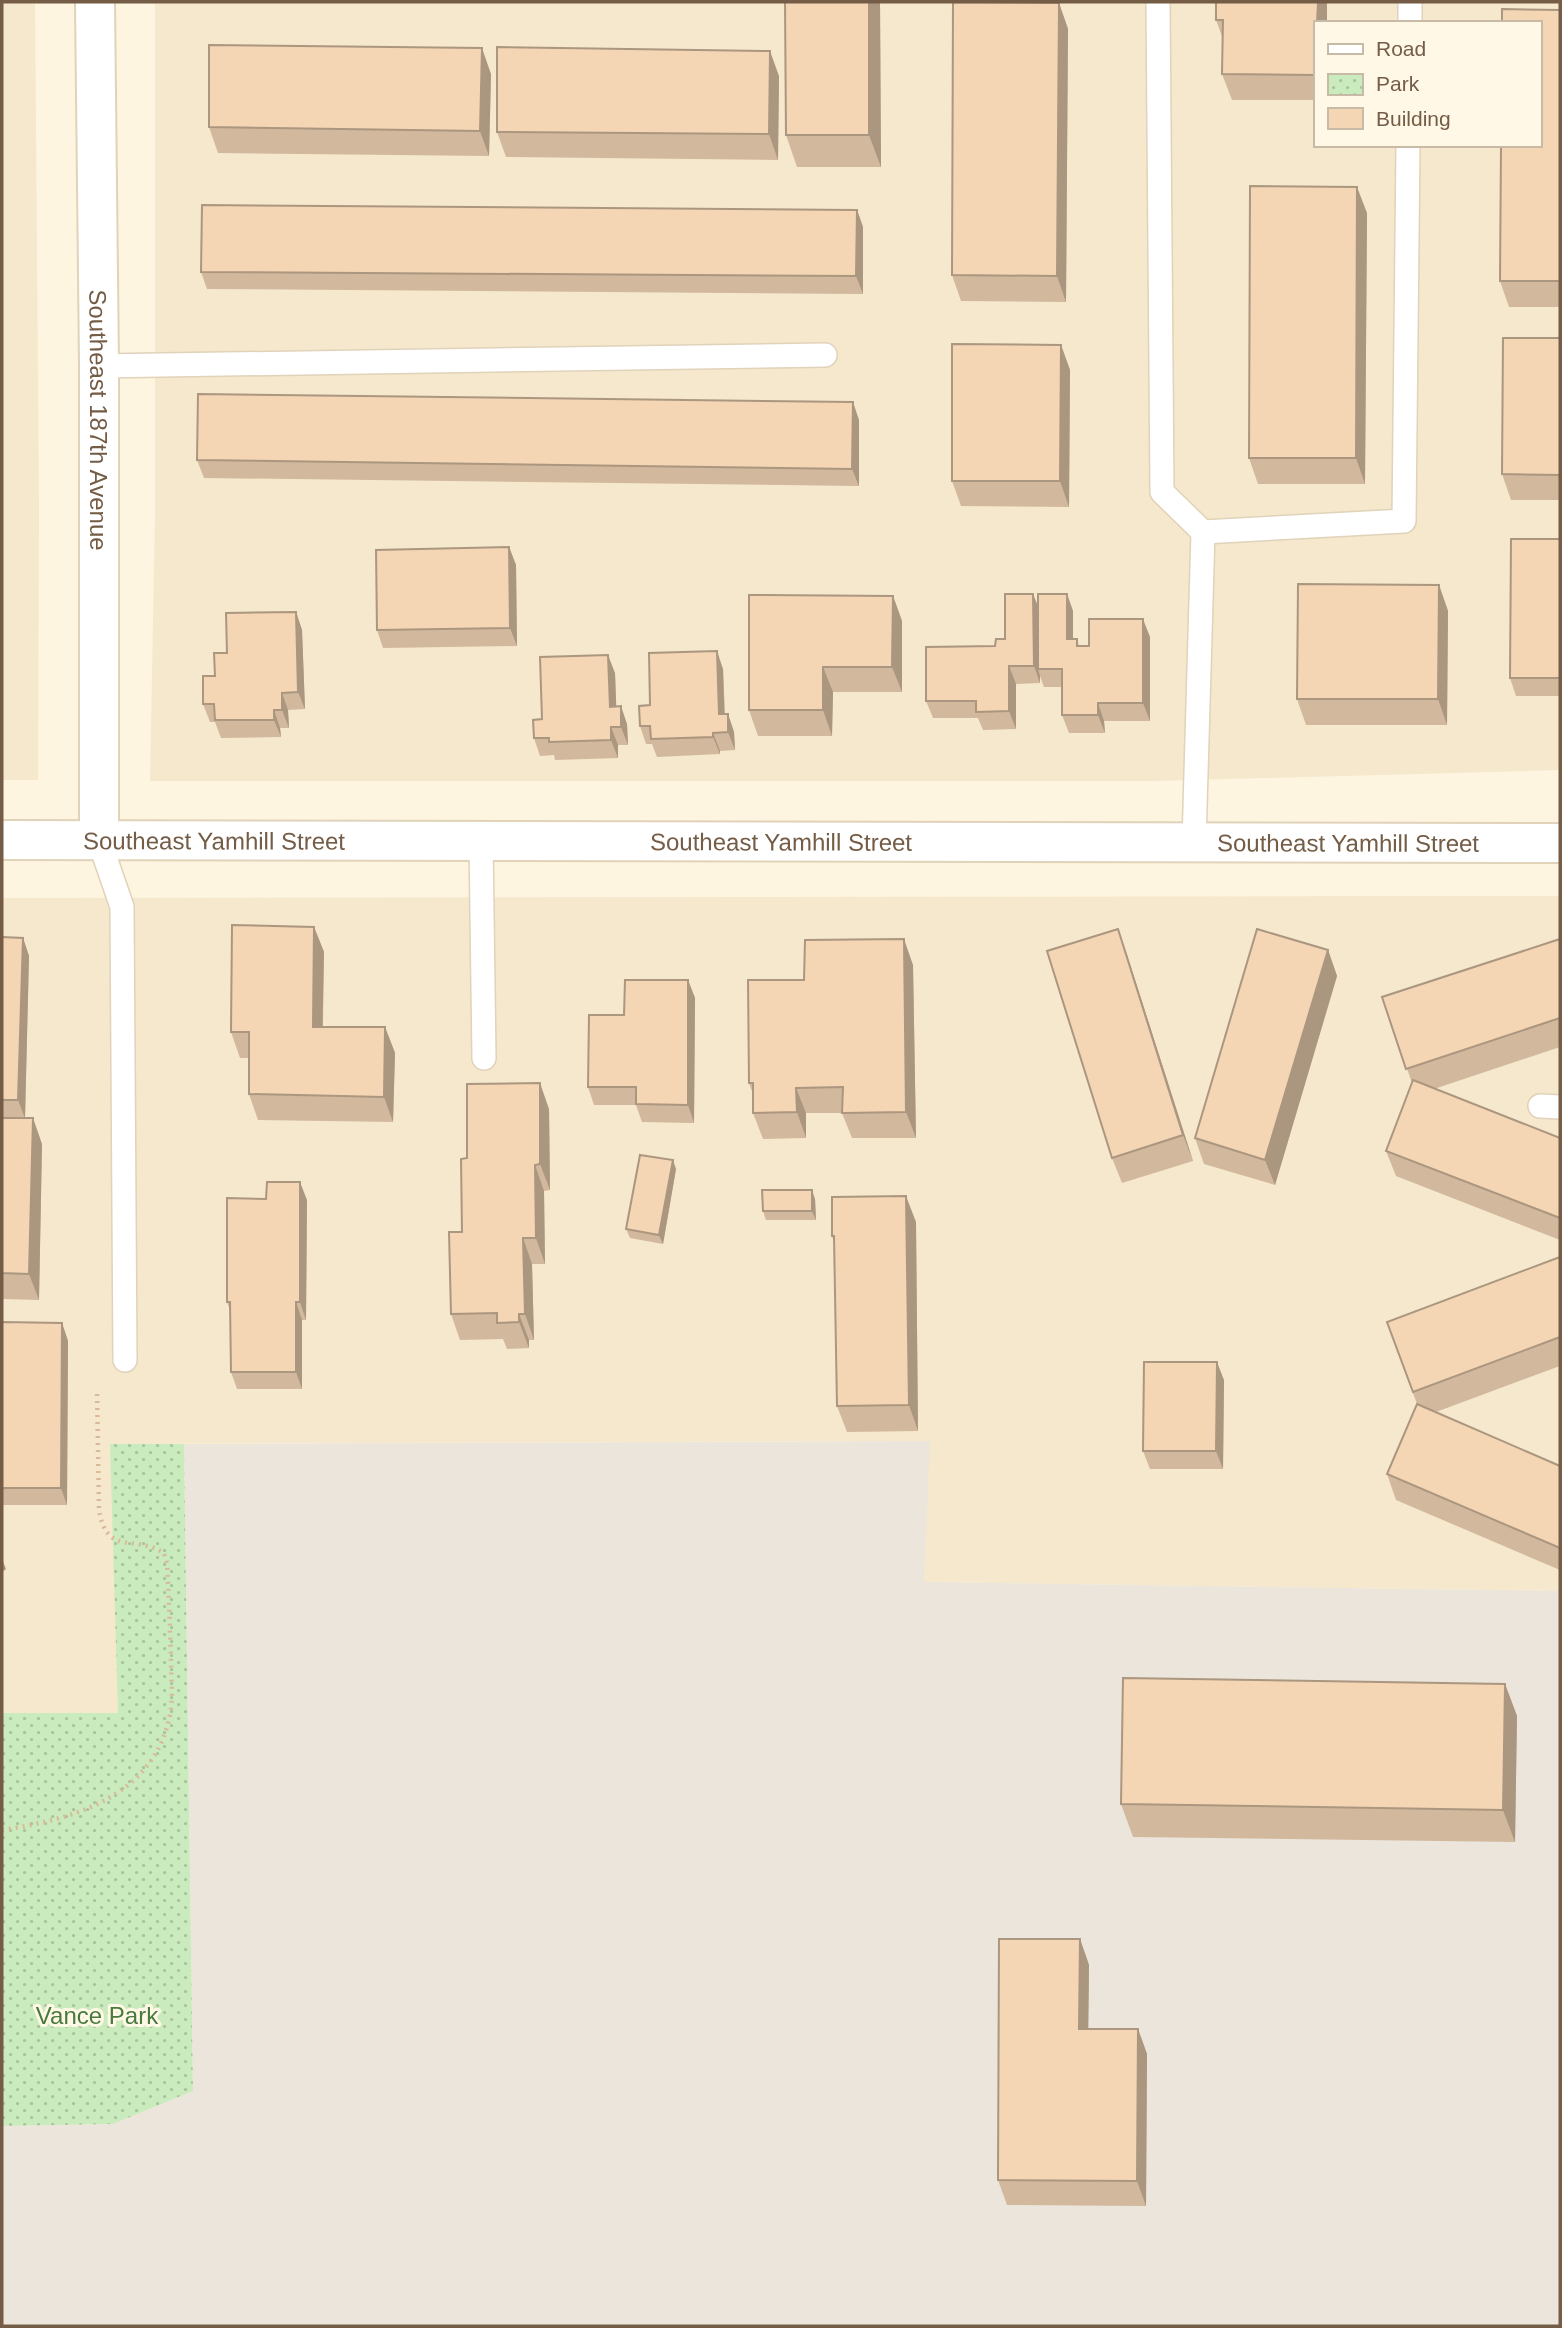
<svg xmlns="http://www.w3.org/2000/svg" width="1562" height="2328" viewBox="0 0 1562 2328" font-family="Helvetica,sans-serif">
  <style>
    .residential { fill: #f5e8cd; fill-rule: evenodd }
    .industrial { fill: #ebe5db }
    .park { fill: url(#park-dots) }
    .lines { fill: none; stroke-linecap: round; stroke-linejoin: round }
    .service-casing { stroke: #e1d2ba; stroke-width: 26 }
    .minor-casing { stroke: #e1d2ba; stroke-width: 42 }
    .tertiary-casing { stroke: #e1d2ba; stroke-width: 42 }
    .path { stroke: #d8ba99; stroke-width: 4.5; stroke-dasharray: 2 5; stroke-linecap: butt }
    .service { stroke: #fff; stroke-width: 23 }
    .minor { stroke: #fff; stroke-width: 38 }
    .tertiary { stroke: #fff; stroke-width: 38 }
    .wall { fill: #d2b89c }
    .shaded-wall { fill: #ab967f }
    .building { fill: #f4d6b5; stroke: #ab967f; stroke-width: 2 }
    .labels { text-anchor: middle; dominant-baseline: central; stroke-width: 6; stroke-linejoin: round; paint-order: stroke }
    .street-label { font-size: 24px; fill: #745c46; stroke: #fff8e6 }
    .park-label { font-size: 24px; fill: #477a3d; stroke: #fff8e6 }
  </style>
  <defs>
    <pattern id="park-dots" width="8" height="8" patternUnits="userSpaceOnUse" patternTransform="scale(1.75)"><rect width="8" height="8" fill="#caebbd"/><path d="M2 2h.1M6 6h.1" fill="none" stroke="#a9c29b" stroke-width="1.8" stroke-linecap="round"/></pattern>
  </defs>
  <rect width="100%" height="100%" fill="#fdf5df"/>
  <!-- residential -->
  <g class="residential">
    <path d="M2,2H35L39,509L38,780H2Z"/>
    <path d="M155,2H1560V770L1156,781H150L155,513ZM1315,23H1539V145H1315Z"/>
    <path d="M1560,896V1591L924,1582L929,1441L111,1444L118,1713H2V898Z"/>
  </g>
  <!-- industrial -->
  <path class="industrial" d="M930,1441L924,1582L1560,1591V2326H2V2126L113,2124L193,2091L184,1444Z"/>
  <!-- park -->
  <path class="park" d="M110,1444H184L193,2091L113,2124L2,2126V1713H118Z"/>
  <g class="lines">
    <!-- service casing -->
    <g class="service-casing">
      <g id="service">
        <path d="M1158,2L1162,492L1203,532L1194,842"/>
        <path d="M1410,23V2"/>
        <path d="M99,366L825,355"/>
        <path d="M1203,532L1404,521L1408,145"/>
        <path d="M99,840L122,907L125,1360"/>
        <path d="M481,841L484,1058"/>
        <path d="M1540,1106L1560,1107"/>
      </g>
    </g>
    <!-- minor casing -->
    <g class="minor-casing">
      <g id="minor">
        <path id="s1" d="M95,2L99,366V840"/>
      </g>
    </g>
    <!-- tertiary casing -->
    <g class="tertiary-casing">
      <g id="tertiary">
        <path id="s2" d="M2,840L1560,843"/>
      </g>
    </g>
    <!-- path -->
    <path class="path" d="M2,1830C76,1819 158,1795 171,1709C173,1693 171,1676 171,1661C170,1628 169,1596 167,1564L164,1553C134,1534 107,1557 99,1510L97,1389"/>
    <!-- service -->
    <use href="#service" class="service"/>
    <!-- minor -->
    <use href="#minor" class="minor"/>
    <!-- tertiary -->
    <use href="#tertiary" class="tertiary"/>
  </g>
  <!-- wall -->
  <g class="wall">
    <path d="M880,2L881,167H797L786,135Z"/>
    <path d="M1327,2V23H1315V100H1232L1222,74L1223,39L1216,20Z"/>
    <path d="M1059,3L1068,29L1066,302L961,301L952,275Z"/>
    <path d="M1560,10V307H1509L1500,281Z"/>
    <path d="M491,74L489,156L218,153L209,127Z"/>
    <path d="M779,76L778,160L506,157L497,132Z"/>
    <path d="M857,210L863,227V294L207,289L201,272Z"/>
    <path d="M1367,213L1365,484H1258L1249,458Z"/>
    <path d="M1560,338V500H1511L1502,474Z"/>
    <path d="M1061,345L1070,370L1069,507L961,506L952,481Z"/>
    <path d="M859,420V486L204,478L197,460Z"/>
    <path d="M1560,539V696H1516L1510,678Z"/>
    <path d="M509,547L516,565L517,646L383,648L377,630Z"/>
    <path d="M1439,585L1448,611L1447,725H1306L1297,699Z"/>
    <path d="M1067,594L1073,611V639H1077L1079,646H1089L1150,637V721H1104L1105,733H1069L1062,715V687H1044L1040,676V683L1016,684V729L983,730L978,718H933L926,701L995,646L1005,639L1038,607Z"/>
    <path d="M893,596L902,621V692H833L832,736H758L749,710Z"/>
    <path d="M296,612L302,630L305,709L288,710L289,728H280L281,737L221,738L215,722H210L203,704L227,653Z"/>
    <path d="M723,669L725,714H728L734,732L735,750L720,751V754L657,757L652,744H646L640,726L650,705Z"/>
    <path d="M615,673L616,706L627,724L628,745H618V758L555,760L554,755L540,756L534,738L542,719Z"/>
    <path d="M314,927L324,952L323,1027H385L395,1053L393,1122L258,1120L249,1094V1058H240L231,1032Z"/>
    <path d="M1118,929L1127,955L1193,1161L1122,1183L1112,1158Z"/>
    <path d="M2,937L23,938L29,956L25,1118L2,1117Z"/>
    <path d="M1560,939V1047L1434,1089L1560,1138V1240L1396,1176L1386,1151L1412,1083L1382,997Z"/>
    <path d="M1328,950L1337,976L1275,1185L1204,1164L1195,1138Z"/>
    <path d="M913,965L916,1138H852L842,1113H806V1138L763,1139L753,1113V1094L749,1083L804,980Z"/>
    <path d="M688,980L695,998L694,1123L642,1122L636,1105H594L588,1087L624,1015Z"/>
    <path d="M549,1109L550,1190L544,1191L545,1264H532L534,1340H529V1348L507,1349L503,1339L460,1340L451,1314L462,1232Z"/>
    <path d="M2,1118L42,1144L39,1300L2,1299Z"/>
    <path d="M676,1169L663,1244L630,1238L626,1229Z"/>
    <path d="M815,1199L816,1220H766L763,1211Z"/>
    <path d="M307,1200L306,1320H302V1389H237L231,1372L230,1310L227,1302Z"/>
    <path d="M916,1222L918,1431L847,1432L837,1406L834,1243L832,1236Z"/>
    <path d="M1560,1257V1366L1436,1412L1560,1466V1570L1396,1500L1387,1474L1417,1404L1387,1322Z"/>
    <path d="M2,1322L62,1323L68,1341L67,1505H2Z"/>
    <path d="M1224,1380L1223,1469H1150L1143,1451Z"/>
    <path d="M1505,1684L1517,1716L1515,1842L1133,1837L1121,1804Z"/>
    <path d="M1080,1939L1089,1965L1088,2029H1138L1147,2054L1146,2206L1007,2205L998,2180Z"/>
  </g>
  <!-- shaded-wall -->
  <g class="shaded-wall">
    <path d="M869,2H880L881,167L869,135Z"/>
    <path d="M1318,2H1327V23H1317Z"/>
    <path d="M1059,3L1068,29L1066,302L1057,276Z"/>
    <path d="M482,48L491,74L489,156L480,131Z"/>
    <path d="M770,51L779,76L778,160L769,134Z"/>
    <path d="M1357,187L1367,213L1365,484L1356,458Z"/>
    <path d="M857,210L863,227V294L856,276Z"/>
    <path d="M1061,345L1070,370L1069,507L1060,481Z"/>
    <path d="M853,402L859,420V486L852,469Z"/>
    <path d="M509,547L516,565L517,646L510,628Z"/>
    <path d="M1439,585L1448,611L1447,725L1438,699Z"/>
    <path d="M1033,594L1040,611L1038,669L1040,676V683L1034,666Z"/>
    <path d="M1067,594L1073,611V656L1067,639Z"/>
    <path d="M893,596L902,621V692L892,667Z"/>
    <path d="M296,612L302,630L305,709L298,692Z"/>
    <path d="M1143,619L1150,637V721L1143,703Z"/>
    <path d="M717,651L723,669L725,732L719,714Z"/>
    <path d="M608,655L615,673L617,725L610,707Z"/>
    <path d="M1009,666L1016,684V729L1009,711Z"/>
    <path d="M823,667L833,692L832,736L823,710Z"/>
    <path d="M282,693L288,710L289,728L282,710Z"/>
    <path d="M1098,703L1104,721L1105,733L1098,715Z"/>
    <path d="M621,706L627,724L628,745L621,727Z"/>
    <path d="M274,710L280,728L281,737L274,720Z"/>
    <path d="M728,714L734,732L735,750L728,732Z"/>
    <path d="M611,727L618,745V758L611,740Z"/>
    <path d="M713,733L720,751V754L713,737Z"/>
    <path d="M314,927L324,952L322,1052L313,1027Z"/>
    <path d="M1118,929L1127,955L1193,1161L1183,1135Z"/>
    <path d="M23,938L29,956L25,1118L18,1100Z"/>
    <path d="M904,939L913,965L916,1138L906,1112Z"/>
    <path d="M1328,950L1337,976L1275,1185L1265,1160Z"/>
    <path d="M688,980L695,998L694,1123L688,1105Z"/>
    <path d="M385,1027L395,1053L393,1122L384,1097Z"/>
    <path d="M540,1083L549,1109L550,1190L540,1164Z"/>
    <path d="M796,1088L806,1113V1138L797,1112Z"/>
    <path d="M33,1118L42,1144L39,1300L29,1274Z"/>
    <path d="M673,1160L676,1169L663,1244L659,1235Z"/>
    <path d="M535,1165L544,1191L545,1264L536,1238Z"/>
    <path d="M300,1182L307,1200L306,1320L300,1302Z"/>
    <path d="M812,1190L815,1199L816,1220L812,1211Z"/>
    <path d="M906,1196L916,1222L918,1431L909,1405Z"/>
    <path d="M523,1238L532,1264L534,1340L525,1314Z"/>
    <path d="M296,1302L302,1320V1389L296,1372Z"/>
    <path d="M519,1314L529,1340V1348L519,1322Z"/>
    <path d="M62,1323L68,1341L67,1505L61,1488Z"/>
    <path d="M1217,1362L1224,1380L1223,1469L1216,1451Z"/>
    <path d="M2,1559L6,1569L2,1572Z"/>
    <path d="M1505,1684L1517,1716L1515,1842L1503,1810Z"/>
    <path d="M1080,1939L1089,1965L1088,2054L1079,2029Z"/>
    <path d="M1138,2029L1147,2054L1146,2206L1137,2181Z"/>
  </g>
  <!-- building -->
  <g class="building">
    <path d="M785,2H869V135H786Z"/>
    <path d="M953,2L1059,3L1057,276L952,275Z"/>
    <path d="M1216,2H1318L1317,23H1315V75L1222,74L1223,20H1216Z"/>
    <path d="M1502,9L1560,10V281H1500L1501,145H1539V23H1502Z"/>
    <path d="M209,45L482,48L480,131L209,127Z"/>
    <path d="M497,47L770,51L769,134L497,132Z"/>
    <path d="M1250,186L1357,187L1356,458H1249Z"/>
    <path d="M202,205L857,210L856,276L201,272Z"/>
    <path d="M1503,338H1560V475L1502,474Z"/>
    <path d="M952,344L1061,345L1060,481H952Z"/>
    <path d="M198,394L853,402L852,469L197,460Z"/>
    <path d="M1511,539H1560V678H1510Z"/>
    <path d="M509,547L510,628L377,630L376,550Z"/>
    <path d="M1298,584L1439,585L1438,699H1297Z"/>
    <path d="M1005,594H1033L1034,666H1009V711L976,712V701H926V647L995,646L996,639H1005Z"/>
    <path d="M1038,594H1067V639H1077V646H1089V619H1143V703H1098V715H1062V669H1038Z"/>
    <path d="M749,595L893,596L892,667H823V710H749Z"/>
    <path d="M296,612L298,692L282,693V710H274V720H215L214,704H203V676H215L214,653H227L226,613Z"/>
    <path d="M717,651L719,714H728V732L713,733V737L651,739L650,726H640L639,706L650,705L649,653Z"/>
    <path d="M608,655L610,707L621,706V727H611V740L549,742V738H534L533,720L542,719L540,657Z"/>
    <path d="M232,925L314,927L313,1027H385L384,1097L249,1094V1032H231Z"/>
    <path d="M1118,929L1183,1135L1112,1158L1047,951Z"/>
    <path d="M1257,929L1328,950L1265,1160L1195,1138Z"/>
    <path d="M2,937L23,938L18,1100H2Z"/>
    <path d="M904,939L906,1112L842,1113L843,1087L796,1088L797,1112L753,1113V1083H749L748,980H804L805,940Z"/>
    <path d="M1560,939V1018L1406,1069L1382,997Z"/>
    <path d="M625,980H688V1105L636,1104V1087H588L589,1015H624Z"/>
    <path d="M1413,1080L1560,1138V1218L1386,1151Z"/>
    <path d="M540,1083V1164L535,1165L536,1238H523L525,1314H519V1322L497,1323V1313L451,1314L449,1232H462L461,1159L467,1158V1084Z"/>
    <path d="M2,1118H33L29,1274L2,1273Z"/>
    <path d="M640,1155L673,1160L659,1235L626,1229Z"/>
    <path d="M267,1182H300V1302H296V1372H231L230,1302H227V1198L266,1199Z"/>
    <path d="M762,1190H812V1211H763Z"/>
    <path d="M906,1196L909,1405L837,1406L834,1236H832V1197Z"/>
    <path d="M1560,1257V1337L1413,1392L1387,1322Z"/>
    <path d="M2,1322L62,1323L61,1488H2Z"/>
    <path d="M1144,1362H1217L1216,1451H1143Z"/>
    <path d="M1417,1404L1560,1466V1548L1387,1474Z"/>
    <path d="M1123,1678L1505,1684L1503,1810L1121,1804Z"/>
    <path d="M999,1939H1080L1079,2029H1138L1137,2181L998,2180Z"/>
  </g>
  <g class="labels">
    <!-- street labels -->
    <g class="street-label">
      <text stroke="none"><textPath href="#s1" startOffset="418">Southeast 187th Avenue</textPath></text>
      <text stroke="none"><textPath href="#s2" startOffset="212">Southeast Yamhill Street</textPath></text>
      <text stroke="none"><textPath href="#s2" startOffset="779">Southeast Yamhill Street</textPath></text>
      <text stroke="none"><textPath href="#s2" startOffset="1346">Southeast Yamhill Street</textPath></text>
    </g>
    <!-- park labels -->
    <g class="park-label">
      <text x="97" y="2015">Vance Park</text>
    </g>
  </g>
  <!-- border -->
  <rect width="1562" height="2328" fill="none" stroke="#745c46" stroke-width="7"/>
  <!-- legend -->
  <rect x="1314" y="21" width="228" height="126" fill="#fff8e6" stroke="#c7baa6" stroke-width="2"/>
  <rect x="1328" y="44" width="35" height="10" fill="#ffffff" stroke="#c7baa6" stroke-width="2"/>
  <text x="1376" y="56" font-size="21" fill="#745c46">Road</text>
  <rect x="1328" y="74" width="35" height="21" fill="url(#park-dots)" stroke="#c7baa6" stroke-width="2"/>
  <text x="1376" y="91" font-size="21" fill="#745c46">Park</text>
  <rect x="1328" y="108" width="35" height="21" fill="#f4d6b5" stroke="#c7baa6" stroke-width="2"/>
  <text x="1376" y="126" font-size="21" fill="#745c46">Building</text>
</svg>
